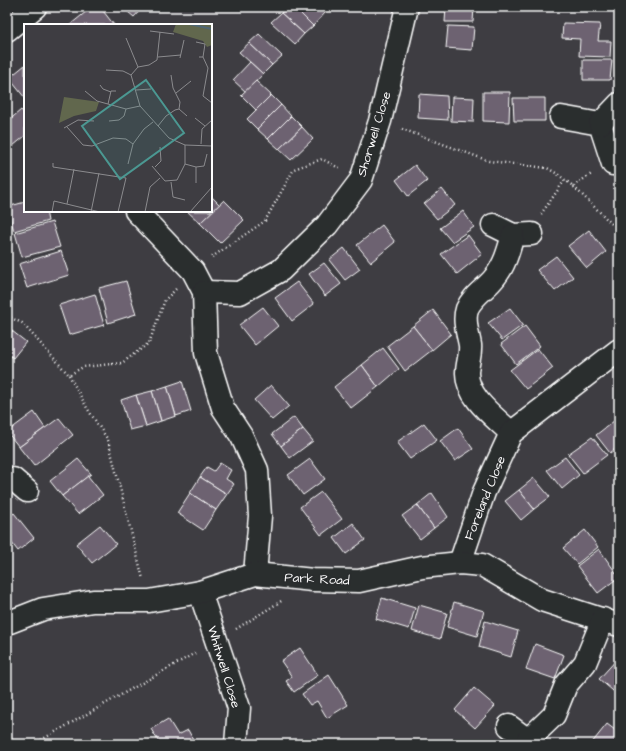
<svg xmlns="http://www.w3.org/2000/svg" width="626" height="751" viewBox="0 0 626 751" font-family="'Architects Daughter',sans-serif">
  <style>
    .building { fill: #6d6271; stroke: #fff }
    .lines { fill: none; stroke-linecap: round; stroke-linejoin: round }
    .minor-casing { stroke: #fff; stroke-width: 25 }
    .path { stroke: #fff; stroke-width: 2.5; stroke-dasharray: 1 3; stroke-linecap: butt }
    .minor { stroke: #2a2d2e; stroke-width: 22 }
    .labels { text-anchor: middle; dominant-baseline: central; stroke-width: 3.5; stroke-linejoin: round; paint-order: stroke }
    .street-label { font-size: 13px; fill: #fff; stroke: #2a2d2e }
    .inset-river { fill: none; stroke: #506775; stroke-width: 2 }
    .inset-road { fill: none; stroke: #8b8b8e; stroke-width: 1 }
    .view { fill: #4b9892; fill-opacity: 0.15; stroke: #4b9892; stroke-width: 2 }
    .inset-edge { fill: none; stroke: #fff; stroke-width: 2 }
  </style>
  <rect width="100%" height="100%" fill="#3e3d42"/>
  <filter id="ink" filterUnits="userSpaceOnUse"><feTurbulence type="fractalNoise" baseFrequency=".025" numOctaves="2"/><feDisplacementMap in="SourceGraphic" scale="8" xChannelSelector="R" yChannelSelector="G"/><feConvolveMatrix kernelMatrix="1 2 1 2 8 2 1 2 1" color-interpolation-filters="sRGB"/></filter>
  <g filter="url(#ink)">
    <!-- building -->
    <g class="building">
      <path d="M92,7H100L114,25H72L71,24Z"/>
      <path d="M122,7H143L134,17Z"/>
      <path d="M288,7H294L313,26L304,34L281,13Z"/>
      <path d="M294,7H321L326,12L313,26Z"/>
      <path d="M446,7H474L473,22H445Z"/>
      <path d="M281,13L304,34L295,44L271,22Z"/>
      <path d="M563,23L600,24L598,41H611L610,57L579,56L580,39L562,38Z"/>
      <path d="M448,26L474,27L472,50L446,48Z"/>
      <path d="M259,34L282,56L272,65L249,43Z"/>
      <path d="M249,43L272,65L263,74L239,52Z"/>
      <path d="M583,60H612L610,80H583Z"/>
      <path d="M250,62L263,74L246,92L233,80Z"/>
      <path d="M25,65V98L9,78Z"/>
      <path d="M256,81L271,95L256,110L241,95Z"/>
      <path d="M483,92H510L509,122L483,121Z"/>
      <path d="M419,94L447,96L448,120L418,118Z"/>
      <path d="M271,95L281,105L257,129L247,119Z"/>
      <path d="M452,97L474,98L473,122L451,121Z"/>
      <path d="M513,98H545V121H514Z"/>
      <path d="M281,105L291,116L268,139L257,129Z"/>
      <path d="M21,110L25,114V136L7,151V122Z"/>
      <path d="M291,116L302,127L279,149L268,139Z"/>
      <path d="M302,127L313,139L291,160L279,149Z"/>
      <path d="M415,165L427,181L408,196L396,180Z"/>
      <path d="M442,189L455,205L437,219L424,204Z"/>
      <path d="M211,196L220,205L200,223L187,211H211Z"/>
      <path d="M224,200L244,220L220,243L200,223Z"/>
      <path d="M25,202V211H46L48,221L14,231L7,207Z"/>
      <path d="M463,211L474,227L452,242L440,228Z"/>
      <path d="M52,222L60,247L22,257L15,233Z"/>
      <path d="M382,225L395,242L371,262L357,245Z"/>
      <path d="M589,230L606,252L587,268L568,246Z"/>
      <path d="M468,235L482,254L457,274L441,254Z"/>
      <path d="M344,248L360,269L345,280L329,260Z"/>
      <path d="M61,251L69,275L27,288L19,264Z"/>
      <path d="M556,256L573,277L555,291L537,270Z"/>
      <path d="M324,263L341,284L325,296L309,274Z"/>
      <path d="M126,281L136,314L108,323L99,288Z"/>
      <path d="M297,282L314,304L292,321L275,298Z"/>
      <path d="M95,294L104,325L69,335L59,305Z"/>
      <path d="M263,307L278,326L255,345L239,325Z"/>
      <path d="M510,308L523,325L502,340L488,323Z"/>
      <path d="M433,310L451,334L432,350L413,326Z"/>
      <path d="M413,326L432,350L405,371L387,346Z"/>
      <path d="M525,326L540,346L516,364L501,344Z"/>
      <path d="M7,327L26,342L13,358L7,353Z"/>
      <path d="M383,348L399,369L378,387L362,365Z"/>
      <path d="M538,349L553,368L526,389L510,370Z"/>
      <path d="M362,365L378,387L351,408L334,387Z"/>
      <path d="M182,381L191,411L176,416L167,386Z"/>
      <path d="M271,385L289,406L272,420L254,400Z"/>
      <path d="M167,386L176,416L161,421L152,391Z"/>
      <path d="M152,391L161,421L146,426L136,395Z"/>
      <path d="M136,395L146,426L130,430L121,400Z"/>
      <path d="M34,412L45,428L19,447L7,432Z"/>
      <path d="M294,417L303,429L281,446L272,434Z"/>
      <path d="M619,417V446L610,453L596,435Z"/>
      <path d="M59,418L73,435L34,466L19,447Z"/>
      <path d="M424,423L437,440L410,459L397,442Z"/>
      <path d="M458,428L473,449L455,461L440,441Z"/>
      <path d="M303,429L313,441L290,458L281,446Z"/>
      <path d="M592,437L607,455L583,473L568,454Z"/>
      <path d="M565,457L579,475L562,489L547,470Z"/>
      <path d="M78,459L91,474L62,496L50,481Z"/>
      <path d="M310,459L325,479L303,495L288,475Z"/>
      <path d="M220,463L231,470L226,479L234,484L227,494L200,477L207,467L214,471Z"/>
      <path d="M88,476L103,495L78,514L62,496Z"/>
      <path d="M200,477L227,494L216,510L190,493Z"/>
      <path d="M534,478L550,497L534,509L519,490Z"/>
      <path d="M519,490L534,509L521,520L505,501Z"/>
      <path d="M321,492L342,519L321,535L300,507Z"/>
      <path d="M190,493L216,510L203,530L177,513Z"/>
      <path d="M432,493L448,517L434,528L417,505Z"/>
      <path d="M417,505L434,528L420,539L402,516Z"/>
      <path d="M14,513L34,538L18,551L7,537V518Z"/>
      <path d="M353,523L365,540L346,554L334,538Z"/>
      <path d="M100,525L116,544L92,563L76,544Z"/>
      <path d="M585,530L598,547L577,564L563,548Z"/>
      <path d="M599,549L619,577L598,593L577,566Z"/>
      <path d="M382,598L415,608L409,629L376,619Z"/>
      <path d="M454,602L484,611L477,636L447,627Z"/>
      <path d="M419,605L447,613L440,639L412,631Z"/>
      <path d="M485,621L518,631L511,657L479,647Z"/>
      <path d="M535,644L564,655L555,679L526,669Z"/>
      <path d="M300,648L318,675L294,692L286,681L292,677L281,661Z"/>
      <path d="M619,657V696L599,679Z"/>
      <path d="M329,675L348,705L327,718L317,701L310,705L302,694Z"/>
      <path d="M474,688L495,706L475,728L455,710Z"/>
      <path d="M168,719L178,735L188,730L195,743L160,744L151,729Z"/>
      <path d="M607,724L619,733V744H591Z"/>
    </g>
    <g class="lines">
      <!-- minor casing -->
      <g class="minor-casing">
        <g id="minor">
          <path d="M7,30L35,7"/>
          <path d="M561,117L600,124L613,164"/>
          <path d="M600,124L619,104"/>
          <path d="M136,211L193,271L204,292L206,353L223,408L242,437L257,470L260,516L255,574"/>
          <path d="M493,225L513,235L532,234"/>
          <path d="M204,292L240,293L281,270L327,225L361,180L380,121L407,7"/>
          <path d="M511,433C495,417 467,398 467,373C467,364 471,355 470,345C468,333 463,321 467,309C472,296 487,288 495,277C505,265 509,249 513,235"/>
          <path d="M7,479H13L27,491"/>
          <path d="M460,563L484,492L511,433L619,350"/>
          <path d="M200,592L239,708L236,744"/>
          <path d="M7,623L43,609L93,601H149L200,592L255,574L313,580L359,581L422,567L460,563L482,565L542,600L619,625"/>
          <path d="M509,726L528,740L530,744"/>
          <path d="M528,740L554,715L566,685L585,663L603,619"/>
        </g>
      </g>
      <!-- path -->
      <g class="path">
        <path d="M402,129L489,161L547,168L556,173L573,186L613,225L619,227"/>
        <path d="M573,186L593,173"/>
        <path d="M541,214L565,180"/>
        <path d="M212,257L265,221L294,169L322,159L341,169"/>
        <path d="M7,316L22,323L69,375L83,367L122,363L149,343L165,300L177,288"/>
        <path d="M69,375L87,408L108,440L143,579"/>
        <path d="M236,629L283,600"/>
        <path d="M34,744L197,652"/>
      </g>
      <!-- minor -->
      <use href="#minor" class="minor"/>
    </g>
  </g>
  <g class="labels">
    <!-- street labels -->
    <g class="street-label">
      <text transform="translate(374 134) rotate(-73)">Shorwell Close</text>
      <text transform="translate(485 498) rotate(-68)">Foreland Close</text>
      <text transform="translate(317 579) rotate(3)">Park Road</text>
      <text transform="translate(224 667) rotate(73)">Whitwell Close</text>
    </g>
  </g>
  <!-- overview -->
  <g transform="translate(24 24)">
    <rect width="188" height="188" fill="#3e3d42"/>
    <path d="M152,0H188V21L183,23L179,17L149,8ZM40,73L75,78L72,87L50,92L35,99Z" fill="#61674d"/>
    <path class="inset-river" d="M165,0L188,5"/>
    <path class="inset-road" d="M126,7L150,10M102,14L114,43M172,18L181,20L179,33H175M134,33L157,31M179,33L184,44L179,72L188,79M156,34L160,16M82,46L99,47L107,51L116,82L145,114L161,121L188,122M107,51L114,43L125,41L133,36L136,8M147,51L149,64L156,78L155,85M76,61L79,65L87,68M112,66L127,65M61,67L73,77L102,85L116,82M152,69L167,57M84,80L87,67H92M171,94L181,102M85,97L95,96L100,92L102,85M134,102L142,92L151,86L155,85L163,92M43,103L59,121L68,122L89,114L102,115L109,120M40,104L54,96L70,97M177,120L178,105L188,96M29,139V143L102,154L94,188M104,140L109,120L120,105L129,98M161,140L172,143L180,142L183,130M128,142L141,157L153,156L161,140V121M131,143L137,137L136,123M172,143V159M147,158L149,173L161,176M43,180L50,145M28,188L30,177L76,188M67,188L75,149M121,188L126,163L136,154M166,188L188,163"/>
    <path class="view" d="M122,56L160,109L96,155L58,102Z"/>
    <rect width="188" height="188" class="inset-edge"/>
  </g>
  <!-- margin -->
  <rect width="626" height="751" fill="none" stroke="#2a2d2e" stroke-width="24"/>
  <rect x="12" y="12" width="602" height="727" fill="none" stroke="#fff" stroke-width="1.5" filter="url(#ink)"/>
</svg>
